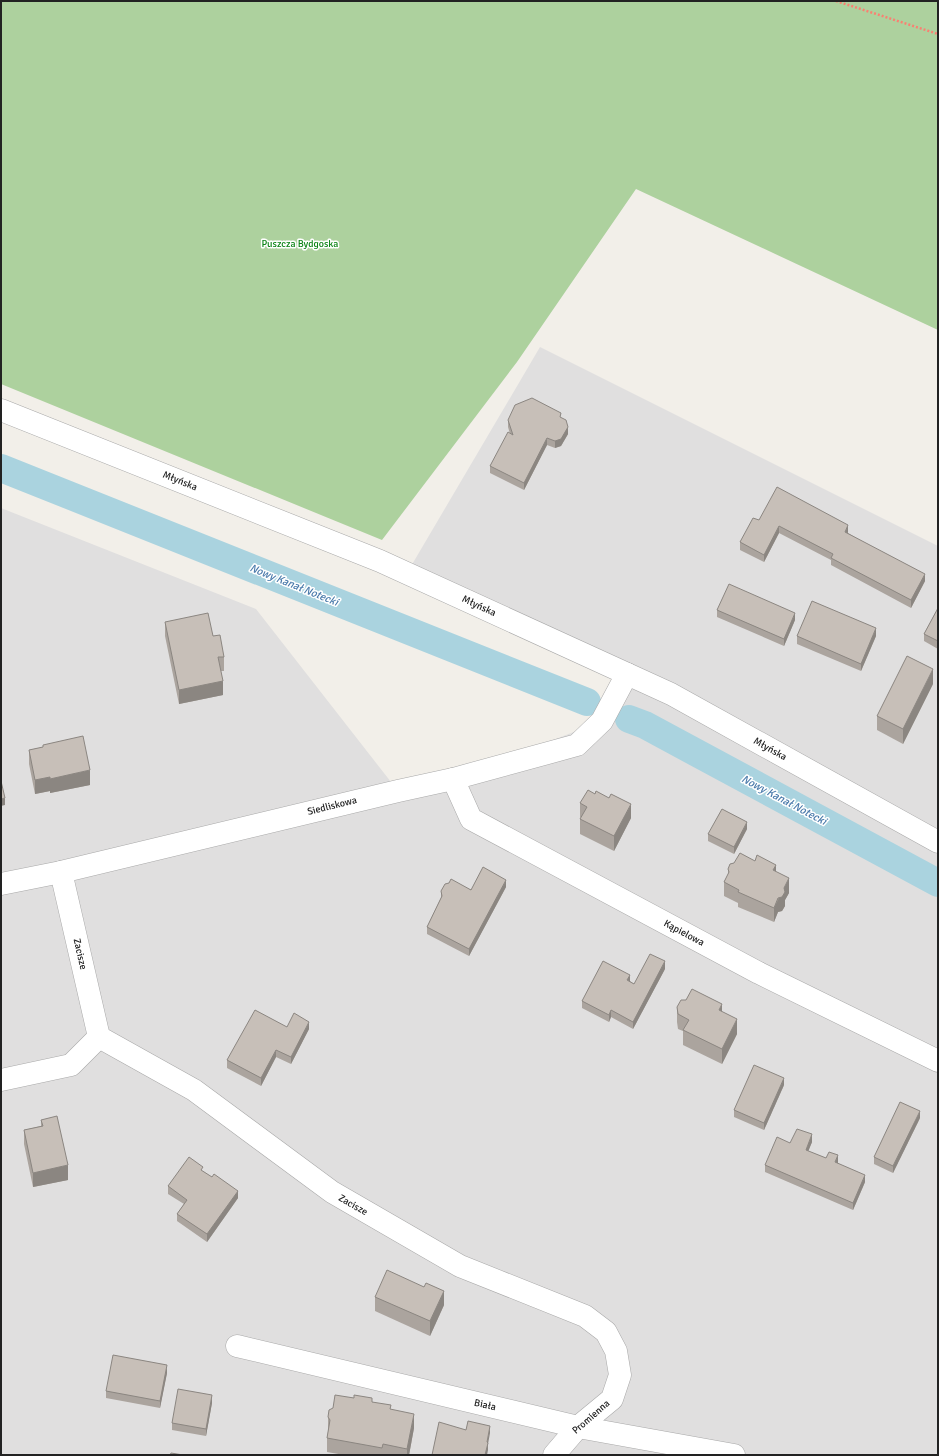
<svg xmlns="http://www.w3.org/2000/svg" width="939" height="1456" viewBox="0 0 939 1456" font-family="Signika,sans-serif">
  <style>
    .residential { fill: #e0dfdf }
    .forest { fill: #add19e }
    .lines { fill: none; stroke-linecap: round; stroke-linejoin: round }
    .canal { stroke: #aad3df; stroke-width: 28 }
    .street-casing { stroke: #a9a9a9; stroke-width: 23 }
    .path { stroke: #fa8072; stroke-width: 2.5; stroke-dasharray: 2 2; stroke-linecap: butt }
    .street { stroke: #fff; stroke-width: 22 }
    .wall { fill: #aba49e }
    .shaded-wall { fill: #8b8681 }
    .building { fill: #c7bfb8; stroke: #8b8681 }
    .labels { text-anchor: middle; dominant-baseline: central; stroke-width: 3; stroke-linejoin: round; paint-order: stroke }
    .park-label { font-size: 10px; fill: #0c8416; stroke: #fff }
    .street-label { font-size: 10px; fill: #222; stroke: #fff }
    .water-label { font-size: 11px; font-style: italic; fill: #4a7aab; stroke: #fff }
  </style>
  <rect width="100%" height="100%" fill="#f2efe9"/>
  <!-- residential -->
  <path class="residential" d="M540,347L938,546V1455H1V508L256,609L398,791L453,779L602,721L626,674L407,573Z"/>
  <!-- forest -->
  <path class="forest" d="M1,1H938V330L636,189L517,362L382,540L1,384Z"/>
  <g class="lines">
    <!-- canal -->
    <g class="canal">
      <path d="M1,468L587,702"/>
      <path d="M629,719L645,725L938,883"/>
    </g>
    <!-- street casing -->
    <g class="street-casing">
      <g id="street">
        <path d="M1,410L380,561L671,694L938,842"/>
        <path d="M453,779L471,819L759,973L938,1061"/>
        <path d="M1,884L61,872L398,791L453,779L577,745L602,721L627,674"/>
        <path d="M99,1037L194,1090L332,1192L460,1266L585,1316L606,1332L616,1351L620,1375L612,1399L578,1427L554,1455"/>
        <path d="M1,1080L71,1065L99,1037L61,872"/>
        <path d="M237,1346L578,1427L734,1455"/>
      </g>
    </g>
    <!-- path -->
    <path class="path" d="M836,1L938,34"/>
    <!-- street -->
    <use href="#street" class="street"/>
  </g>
  <!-- wall -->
  <g class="wall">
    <path d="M561,418L568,434L561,446L555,448L547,445L524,490L490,473V466L510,434L508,427V420Z"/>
    <path d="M759,520L848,532V533L925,581L911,608L831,565V560L779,533L764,562L740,550V542Z"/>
    <path d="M938,608V649L924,641V634Z"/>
    <path d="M717,610L795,620L784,646L717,617Z"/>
    <path d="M165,622L213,636L224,657V671H221L223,695L179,704L165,636Z"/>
    <path d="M797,636H876L861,671L797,644Z"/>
    <path d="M933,684L903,744L877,730V716Z"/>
    <path d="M43,745L90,785L50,793V791L35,794L29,764V750L43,747Z"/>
    <path d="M580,803L631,818L614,851L580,834V819L581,818L580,817Z"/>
    <path d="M747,829L734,854L708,841V834Z"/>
    <path d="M728,869L776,872L789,893L785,900V906L782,911L778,912L774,922L738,907V903L724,896V882L728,875Z"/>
    <path d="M506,887L469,956L427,934V927L441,898V891Z"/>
    <path d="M665,969L633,1029L611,1017L609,1022L582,1008V1001L630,981L634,984Z"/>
    <path d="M677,1007L722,1012L737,1034L722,1064L683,1045V1031L678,1029L677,1022Z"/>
    <path d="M287,1027L309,1029L291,1064L276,1057L261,1086L227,1068V1060Z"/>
    <path d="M784,1085L764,1130L734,1117V1110Z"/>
    <path d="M920,1118L893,1173L874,1164V1157Z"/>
    <path d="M41,1120L68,1180L33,1187L24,1144V1130L41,1126Z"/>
    <path d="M812,1142L808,1151L838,1163L865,1182L853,1210L765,1172V1165L790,1143Z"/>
    <path d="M203,1171L238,1198L207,1242L177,1221V1214L184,1204L168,1194V1186Z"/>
    <path d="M375,1297L444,1305L430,1336L375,1311Z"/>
    <path d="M167,1373L160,1408L106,1398V1391Z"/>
    <path d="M354,1398L372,1402L391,1410L414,1428L409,1455H344L327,1452V1438L328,1432V1417Z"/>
    <path d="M212,1403L206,1436L172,1430V1423Z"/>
  </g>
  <!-- shaded-wall -->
  <g class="shaded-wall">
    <path d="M568,427V434L561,446L555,448V441Z"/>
    <path d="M547,438V445L524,490V483Z"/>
    <path d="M848,525V532L845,539V532Z"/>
    <path d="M779,526V533L764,562V555Z"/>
    <path d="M925,574V581L911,608V600Z"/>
    <path d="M795,613V620L784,646V639Z"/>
    <path d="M876,628V636L861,671V664Z"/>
    <path d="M933,669V684L903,744V729Z"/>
    <path d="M223,681V695L179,704V690Z"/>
    <path d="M90,770V785L50,793V779Z"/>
    <path d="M50,777V791L35,794V780Z"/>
    <path d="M5,798V805L1,806V799Z"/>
    <path d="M631,804V818L614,851V836Z"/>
    <path d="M747,822V829L734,854V847Z"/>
    <path d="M776,865V879L773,870Z"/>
    <path d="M789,878V893L785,900V906L782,911L778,912L774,922V908Z"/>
    <path d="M506,880V887L469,956V949Z"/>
    <path d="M665,961V969L633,1029V1022Z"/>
    <path d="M630,975V982L627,980Z"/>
    <path d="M722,1004V1018L719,1010Z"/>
    <path d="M611,1010V1017L609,1022V1015Z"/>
    <path d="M737,1019V1034L722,1064V1049Z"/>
    <path d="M309,1022V1029L291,1064V1057Z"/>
    <path d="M276,1050V1057L261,1086V1078Z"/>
    <path d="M784,1078V1085L764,1130V1123Z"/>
    <path d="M920,1111V1118L893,1173V1166Z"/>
    <path d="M812,1134V1142L806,1157V1150Z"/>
    <path d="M838,1155V1163L835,1169V1162Z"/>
    <path d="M68,1165V1180L33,1187V1173Z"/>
    <path d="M865,1175V1182L853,1210V1203Z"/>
    <path d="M238,1191V1198L207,1242V1234Z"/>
    <path d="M444,1291V1305L430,1336V1321Z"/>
    <path d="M167,1365V1373L160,1408V1401Z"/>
    <path d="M212,1395V1403L206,1436V1429Z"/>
    <path d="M414,1414V1428L409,1455H407V1449Z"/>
    <path d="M490,1426V1433L488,1444V1443V1450L487,1455H485L487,1442Z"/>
  </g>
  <!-- building -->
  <g class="building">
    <path d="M532,398L561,413L560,417L566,420L568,427L561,439L555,441L547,438L524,483L490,466L508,432L513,435L508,420L515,405Z"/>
    <path d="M777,487L848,525L845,532L925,574L911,600L831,558L833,554L779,526L764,555L740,542L753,518L759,520Z"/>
    <path d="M729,584L795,613L784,639L717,610Z"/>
    <path d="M812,601L876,628L861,664L797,636Z"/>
    <path d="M938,608V641L924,634Z"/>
    <path d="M208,613L213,636L220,635L224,657H218L223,681L179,690L165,622Z"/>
    <path d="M907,656L933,669L903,729L877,716Z"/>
    <path d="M83,736L90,770L50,779V777L35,780L29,750L43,747V745Z"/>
    <path d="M1,781L5,798L1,799Z"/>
    <path d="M588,790L595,794L596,791L609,798L611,794L631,804L614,836L580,819L587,807L580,803Z"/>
    <path d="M722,809L747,822L734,847L708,834Z"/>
    <path d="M740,853L755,861L757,855L776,865L773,870L789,878L784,888L785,892L782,897L778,898L774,908L738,892L739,890L724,882L729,872L728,869L730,864L734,863Z"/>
    <path d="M483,867L506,880L469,949L427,927L442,896L441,891L445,884L449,883L451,879L471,890Z"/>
    <path d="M650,954L665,961L633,1022L611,1010L609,1015L582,1001L603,961L630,975L627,980L634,984Z"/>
    <path d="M692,989L722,1004L719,1010L737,1019L722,1049L683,1030L689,1020L678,1014L677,1007L681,1000H686Z"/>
    <path d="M255,1010L287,1027L294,1013L309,1022L291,1057L276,1050L261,1078L227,1060Z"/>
    <path d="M754,1065L784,1078L764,1123L734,1110Z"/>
    <path d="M900,1102L920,1111L893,1166L874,1157Z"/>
    <path d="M57,1116L68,1165L33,1173L24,1130L43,1126L41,1120Z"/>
    <path d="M797,1129L812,1134L806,1150L826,1158L829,1152L838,1155L835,1162L865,1175L853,1203L765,1165L777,1137L790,1143Z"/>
    <path d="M189,1157L203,1167L201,1170L212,1177L214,1174L238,1191L207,1234L177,1214L187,1200L168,1186Z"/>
    <path d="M387,1270L424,1287L426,1283L444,1291L430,1321L375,1297Z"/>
    <path d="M113,1355L167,1365L160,1401L106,1391Z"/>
    <path d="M178,1389L212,1395L206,1429L172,1423Z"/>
    <path d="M335,1395L354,1398V1395L372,1398V1402L391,1405L390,1409L414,1414L407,1449L383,1444L382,1448L327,1438L330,1420L328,1417L329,1410L333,1408Z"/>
    <path d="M468,1421L490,1426L487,1442L488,1443L485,1455H432L439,1422L466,1430Z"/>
    <path d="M171,1453L183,1455H170Z"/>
  </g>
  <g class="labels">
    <!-- park labels -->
    <g class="park-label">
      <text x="300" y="244">Puszcza Bydgoska</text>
    </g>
    <!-- street labels -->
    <g class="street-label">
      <text transform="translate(180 481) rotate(22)">Młyńska</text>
      <text transform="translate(479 606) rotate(25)">Młyńska</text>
      <text transform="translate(770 749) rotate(29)">Młyńska</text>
      <text transform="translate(332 806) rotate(-14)">Siedliskowa</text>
      <text transform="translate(684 933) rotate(28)">Kąpielowa</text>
      <text transform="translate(80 954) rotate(77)">Zacisze</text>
      <text transform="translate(353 1205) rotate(30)">Zacisze</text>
      <text transform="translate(485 1405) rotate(13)">Biała</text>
      <text transform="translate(591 1417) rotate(-41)">Promienna</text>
    </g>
    <!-- water labels -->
    <g class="water-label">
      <text transform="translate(294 585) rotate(22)">Nowy Kanał Notecki</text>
      <text transform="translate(784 800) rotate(28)">Nowy Kanał Notecki</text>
    </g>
  </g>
  <!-- border -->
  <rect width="939" height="1456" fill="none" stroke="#222222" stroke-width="4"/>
</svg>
